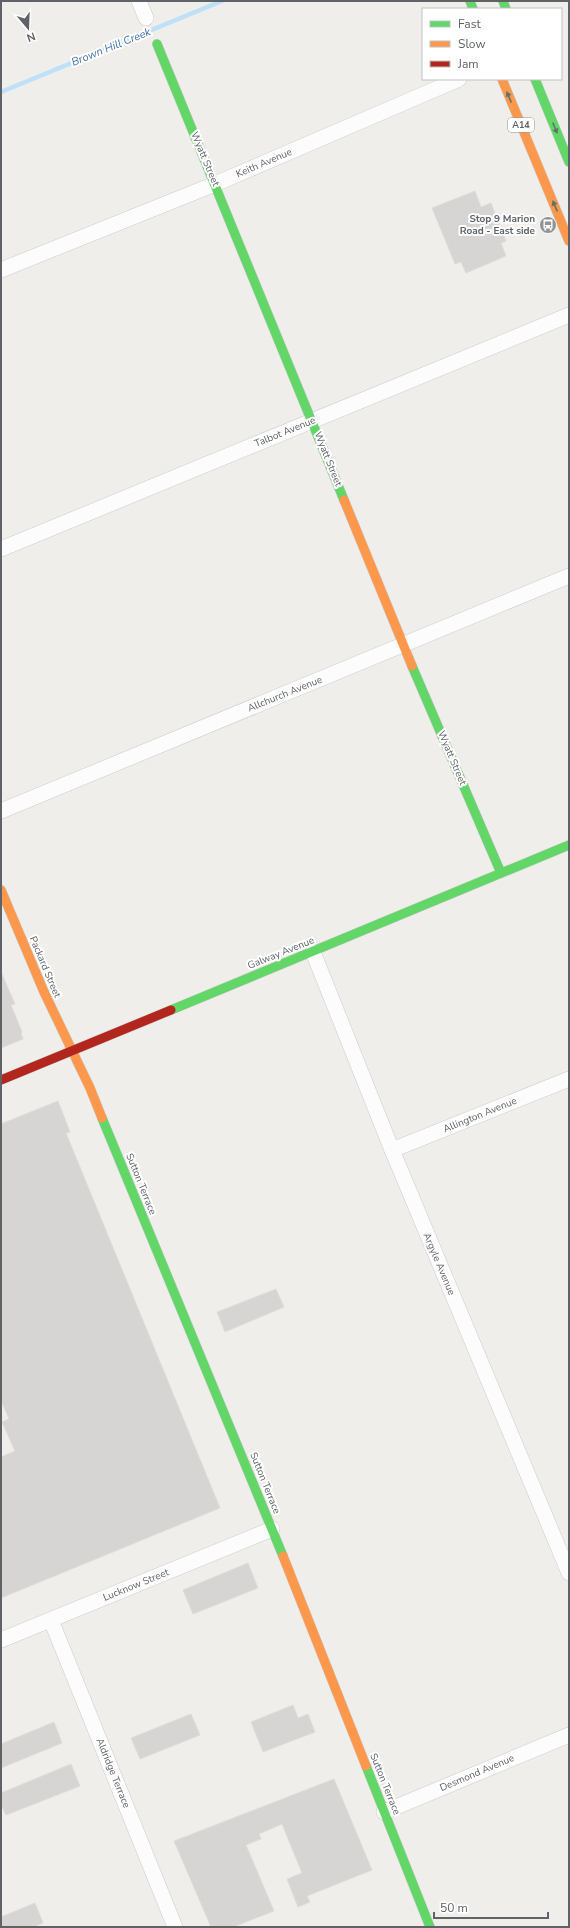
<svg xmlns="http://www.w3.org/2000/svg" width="570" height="1928" viewBox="0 0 570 1928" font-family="'Nunito Sans',sans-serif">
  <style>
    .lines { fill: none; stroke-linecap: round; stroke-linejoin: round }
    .stream { stroke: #bfe0f9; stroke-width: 4.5 }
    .building { fill: #d6d5d3; stroke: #deddd9 }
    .street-casing { stroke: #cbcccc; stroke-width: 16 }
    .fast-casing { stroke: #cacacb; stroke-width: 10 }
    .slow-casing { stroke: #cacacb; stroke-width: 10 }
    .jam-casing { stroke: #cacacb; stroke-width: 10 }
    .street { stroke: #fdfcfc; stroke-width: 15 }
    .fast { stroke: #63d668; stroke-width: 9 }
    .slow { stroke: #ff974d; stroke-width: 9 }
    .jam { stroke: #b3261e; stroke-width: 9 }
    .oneway { fill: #607468 }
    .labels { text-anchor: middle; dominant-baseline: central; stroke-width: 4; stroke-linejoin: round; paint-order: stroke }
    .shield { fill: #fff; stroke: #8f9295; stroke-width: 1 }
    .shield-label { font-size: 9px; font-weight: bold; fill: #5f6368 }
    .street-label { font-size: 10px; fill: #5f6368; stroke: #fff }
    .poi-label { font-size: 10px; font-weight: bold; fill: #5f6368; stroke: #fff; text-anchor: end }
    .water-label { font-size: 11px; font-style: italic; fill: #4174aa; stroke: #fff }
  </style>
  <rect width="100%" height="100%" fill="#efeeea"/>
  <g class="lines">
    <!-- stream -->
    <path class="stream" d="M1,92L222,1"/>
  </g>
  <!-- building -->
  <g class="building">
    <path d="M475,191L481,207L491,203L506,241L501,243L506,256L466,273L461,262L455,264L432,208Z"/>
    <path d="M1,972L15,1004L11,1005L22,1032L21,1033L23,1039L1,1048Z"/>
    <path d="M58,1101L70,1132L66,1133L220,1508L1,1598V1457L15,1451L2,1422L9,1419L1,1400V1124Z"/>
    <path d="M276,1289L284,1307L225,1332L217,1312Z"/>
    <path d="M248,1563L258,1588L193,1614L183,1590Z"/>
    <path d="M293,1705L298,1718L308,1714L315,1732L263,1752L251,1722Z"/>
    <path d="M191,1714L200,1735L140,1759L131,1738Z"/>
    <path d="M54,1722L62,1743L1,1768V1744Z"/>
    <path d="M71,1764L80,1786L6,1815L1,1804V1793Z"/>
    <path d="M334,1779L372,1870L307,1896L310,1902L298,1907L287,1879L302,1873L282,1824L259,1834L261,1839L246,1845L274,1911L233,1927H211L174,1841Z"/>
    <path d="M35,1903L43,1923L33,1927H1V1917Z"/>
  </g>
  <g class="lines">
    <!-- street casing -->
    <g class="street-casing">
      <g id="street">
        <path d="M139,1L146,18"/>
        <path d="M1,270L215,184L459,79"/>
        <path d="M1,549L569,315"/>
        <path d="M1,811L569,576"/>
        <path d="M313,952L392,1150L569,1573"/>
        <path d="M392,1150L569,1079"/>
        <path d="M51,1620L175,1927"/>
        <path d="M1,1640L272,1529"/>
        <path d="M384,1812L569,1735"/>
      </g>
    </g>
    <!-- fast casing -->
    <g class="fast-casing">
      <g id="fast">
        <path d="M470,1L473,9"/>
        <path d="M503,1L506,9"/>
        <path d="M157,44L344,500"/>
        <path d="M535,79L569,162"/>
        <path d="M412,666L501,873"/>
        <path d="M171,1010L569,845"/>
        <path d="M102,1118L283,1556"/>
        <path d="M366,1766L430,1927"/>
      </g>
    </g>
    <!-- slow casing -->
    <g class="slow-casing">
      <g id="slow">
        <path d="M502,79L569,241"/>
        <path d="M344,500L412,666"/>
        <path d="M1,890L44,992L90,1088L102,1118"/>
        <path d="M283,1556L366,1766"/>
      </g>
    </g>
    <!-- jam casing -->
    <g class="jam-casing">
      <path id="jam" d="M1,1080L171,1010"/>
    </g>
    <!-- street -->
    <use href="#street" class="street"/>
    <!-- fast -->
    <use href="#fast" class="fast"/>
    <!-- slow -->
    <use href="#slow" class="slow"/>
    <!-- jam -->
    <use href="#jam" class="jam"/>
  </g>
  <!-- one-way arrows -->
  <defs><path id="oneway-solid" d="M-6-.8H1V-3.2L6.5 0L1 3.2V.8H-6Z"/></defs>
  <g class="oneway">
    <use href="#oneway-solid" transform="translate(509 97) rotate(-113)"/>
    <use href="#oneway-solid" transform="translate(555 128) rotate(68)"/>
    <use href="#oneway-solid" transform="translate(555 206) rotate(-113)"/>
  </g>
  <!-- icons -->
  <defs>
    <g id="bus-disc" transform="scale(0.9)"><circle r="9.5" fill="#919496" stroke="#fff"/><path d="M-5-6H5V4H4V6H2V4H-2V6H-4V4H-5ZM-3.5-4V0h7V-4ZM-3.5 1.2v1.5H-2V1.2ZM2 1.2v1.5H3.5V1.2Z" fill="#fff"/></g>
  </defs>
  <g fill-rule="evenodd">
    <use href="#bus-disc" x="548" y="225"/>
  </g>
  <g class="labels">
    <!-- shield labels -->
    <rect class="shield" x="508" y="118" width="26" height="14" rx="3"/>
    <g class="shield-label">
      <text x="521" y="125">A14</text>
    </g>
    <!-- street labels -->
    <g class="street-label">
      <text transform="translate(205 159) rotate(67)">Wyatt Street</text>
      <text transform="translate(264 163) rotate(-23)">Keith Avenue</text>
      <text transform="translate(285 432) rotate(-22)">Talbot Avenue</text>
      <text transform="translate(328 459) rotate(68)">Wyatt Street</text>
      <text transform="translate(285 694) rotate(-22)">Allchurch Avenue</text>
      <text transform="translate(452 758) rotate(67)">Wyatt Street</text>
      <text transform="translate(281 953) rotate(-22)">Galway Avenue</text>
      <text transform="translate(45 967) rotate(67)">Packard Street</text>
      <text transform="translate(480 1115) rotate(-22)">Allington Avenue</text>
      <text transform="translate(141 1184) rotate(68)">Sutton Terrace</text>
      <text transform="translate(439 1264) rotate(67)">Argyle Avenue</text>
      <text transform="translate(265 1483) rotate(68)">Sutton Terrace</text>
      <text transform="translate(136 1585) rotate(-22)">Lucknow Street</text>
      <text transform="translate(113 1773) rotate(68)">Aldridge Terrace</text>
      <text transform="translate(477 1773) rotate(-23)">Desmond Avenue</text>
      <text transform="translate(385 1784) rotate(68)">Sutton Terrace</text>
    </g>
    <!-- poi labels -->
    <g class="poi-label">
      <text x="535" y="219">Stop 9 Marion<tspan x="535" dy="12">Road - East side</tspan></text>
    </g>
    <!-- water labels -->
    <g class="water-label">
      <text transform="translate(111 47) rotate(-22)">Brown Hill Creek</text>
    </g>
  </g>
  <!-- border -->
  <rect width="570" height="1928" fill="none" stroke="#5f6368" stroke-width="4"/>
  <!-- legend -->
  <rect x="422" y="8" width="140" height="72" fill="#ffffff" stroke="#bfc1c3"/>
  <rect x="430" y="21" width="20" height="6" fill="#63d668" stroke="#bfc1c3"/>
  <text x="458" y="28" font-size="12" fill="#5f6368">Fast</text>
  <rect x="430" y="41" width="20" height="6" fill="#ff974d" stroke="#bfc1c3"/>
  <text x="458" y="48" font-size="12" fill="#5f6368">Slow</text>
  <rect x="430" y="61" width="20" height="6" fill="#b3261e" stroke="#bfc1c3"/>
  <text x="458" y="68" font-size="12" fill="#5f6368">Jam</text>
  <!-- north arrow -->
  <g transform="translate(28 28) rotate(161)" stroke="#ffffff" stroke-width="3" paint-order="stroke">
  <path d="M0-3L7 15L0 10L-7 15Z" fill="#5f6368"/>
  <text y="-6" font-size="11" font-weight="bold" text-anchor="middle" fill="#5f6368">N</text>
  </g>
  <!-- scale -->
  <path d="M434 1912v6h114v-6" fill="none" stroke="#5f6368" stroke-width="2"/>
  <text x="440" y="1912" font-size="12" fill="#5f6368" stroke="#ffffff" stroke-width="3" paint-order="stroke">50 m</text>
</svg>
